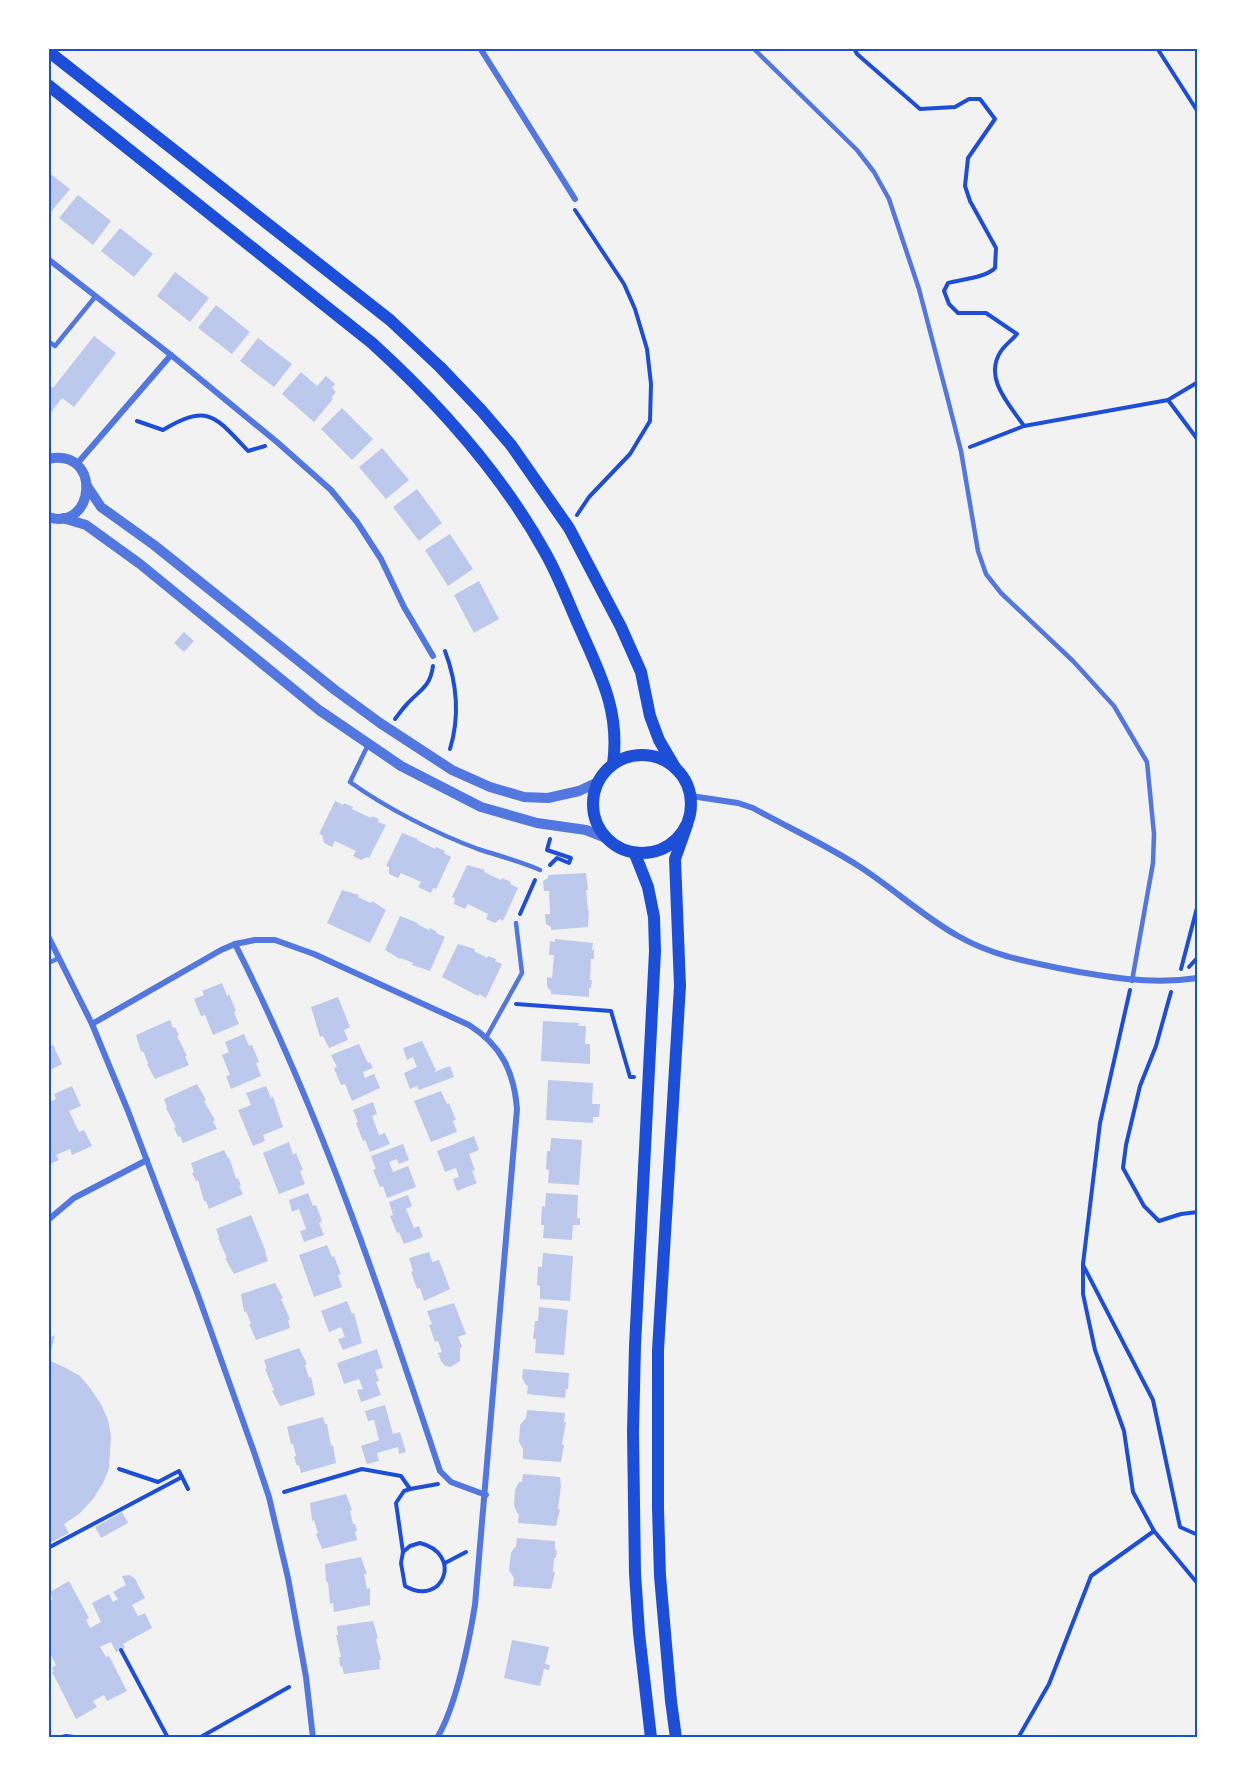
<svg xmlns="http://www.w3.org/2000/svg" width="1246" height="1786" viewBox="0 0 1246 1786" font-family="'PT Sans Narrow',sans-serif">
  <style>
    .building { fill: #bdc9ec }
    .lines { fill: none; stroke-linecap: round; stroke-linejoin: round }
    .path { stroke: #1d4ed8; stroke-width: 4 }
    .service { stroke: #5277de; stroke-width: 4.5 }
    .minor { stroke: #5277de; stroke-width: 6 }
    .tertiary { stroke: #5277de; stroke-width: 10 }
    .secondary { stroke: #1d4ed8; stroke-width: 12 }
    .neatline { fill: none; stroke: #1d4ed8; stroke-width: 2 }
  </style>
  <rect width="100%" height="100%" fill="#f2f2f2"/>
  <!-- building -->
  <g class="building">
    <path d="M48,172L70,189L51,212L48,209Z"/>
    <path d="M78,195L111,221L93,245L59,218Z"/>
    <path d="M120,228L153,254L134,277L101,251Z"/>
    <path d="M175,272L209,298L190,322L157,296Z"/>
    <path d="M216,305L250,332L232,354L198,328Z"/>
    <path d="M94,336L116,353L74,407L62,398L48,416V384L53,388Z"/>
    <path d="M258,338L292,364L274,387L240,361Z"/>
    <path d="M301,372L317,386L326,376L335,384L332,388L336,392L331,398L333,399L314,422L282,394Z"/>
    <path d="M342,408L373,439L352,460L321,429Z"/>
    <path d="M382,448L409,480L386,499L359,467Z"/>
    <path d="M417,489L442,523L419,541L393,507Z"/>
    <path d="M450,534L473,569L448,586L425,550Z"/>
    <path d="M479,581L499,619L474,633L454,595Z"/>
    <path d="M184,632L194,641L184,652L174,643Z"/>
    <path d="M335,801L343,805L344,803L353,807L352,809L371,818L372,816L379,819L378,822L386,825L369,858L367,857L361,860L353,856L356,851L335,841L332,847L324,843L322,835L319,834Z"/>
    <path d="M402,833L418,839L417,840L435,849L436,847L445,851L444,853L451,857L436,889L433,888L431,893L418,887L421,882L401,873L398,878L389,874V867L386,866Z"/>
    <path d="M467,865L485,870L484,872L501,880L502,878L511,882L510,884L518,888L503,921L500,919L495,923L486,919L488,914L468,904L465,909L454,904L455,898L452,897Z"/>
    <path d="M586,873L588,890H586L588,911L589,910L588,927L551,930V927L546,924L545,914H550L549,891H544L543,881L548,878V875Z"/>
    <path d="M342,890L359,895L358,897L371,903L372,901L386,910L370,943L327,923Z"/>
    <path d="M400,916L418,923L417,924L429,930L430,928L437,932L436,933L445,937L430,971L412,965L413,963L401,958L400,959L385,950Z"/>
    <path d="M555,939L593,943L592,950H594V959H591L590,980H592L591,988H589V997L551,994V991L547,987V977L552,978L554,955H549L550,941L555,942Z"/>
    <path d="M458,944L475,949L474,951L487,958L488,956L496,959L495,961L502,964L486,998L479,994L478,996L442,977Z"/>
    <path d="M222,983L227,996L229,994L236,1011L234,1012L239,1024L213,1035L205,1015L201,1016L194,999L204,995L202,991Z"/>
    <path d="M338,997L350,1027L344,1030L348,1040L329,1048L323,1036L320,1037L311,1007Z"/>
    <path d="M170,1020L173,1028L175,1027L179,1035L177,1036L187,1056H185L189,1065L155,1079L147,1064L148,1063L143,1051L141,1052L136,1035Z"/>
    <path d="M543,1021L579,1023L578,1026H586L585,1044H590V1064L541,1061Z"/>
    <path d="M244,1034L249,1046L252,1045L259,1062L256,1063L261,1076L231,1089L226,1076L230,1075L222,1055L229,1052L225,1042Z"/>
    <path d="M422,1041L436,1070L434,1072L450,1066L454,1077L419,1090L417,1086L410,1089L404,1073L417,1067L413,1057L407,1060L403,1048Z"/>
    <path d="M359,1044L368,1063L370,1062L373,1068L363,1072L365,1078L374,1074L380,1088L352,1101L345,1084L341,1085L334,1068L337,1067L331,1055Z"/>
    <path d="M53,1045L62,1064L48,1071V1047Z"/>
    <path d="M548,1080L593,1083L592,1104H600L599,1117H593V1123L546,1120Z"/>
    <path d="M197,1084L206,1100L204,1101L215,1120L213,1121L217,1129L183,1143L180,1136L178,1137L174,1128L176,1127L166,1108L167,1107L164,1099Z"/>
    <path d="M72,1086L81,1106L69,1111L79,1132L84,1130L92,1146L72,1155L70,1149L56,1155L59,1160L48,1165V1103L56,1099L54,1094Z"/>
    <path d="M266,1086L271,1098L273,1097L283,1127L263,1135L265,1141L253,1146L238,1110L251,1105L246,1093Z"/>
    <path d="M441,1091L447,1104L449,1103L456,1120L453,1121L457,1132L431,1142L414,1101Z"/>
    <path d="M373,1102L377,1114L372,1116L379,1135L385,1133L390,1144L370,1152L365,1140L363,1141L356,1123L358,1122L353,1110Z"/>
    <path d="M474,1136L479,1150L469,1154L475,1170L472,1171L477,1183L457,1191L453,1179L459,1177L456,1168L445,1172L437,1151Z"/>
    <path d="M551,1138L582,1140L579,1185L548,1183L549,1170L546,1169L547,1151H550Z"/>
    <path d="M289,1142L293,1155L296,1153L303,1170L300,1171L305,1184L279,1194L263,1153Z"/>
    <path d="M403,1144L409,1160L399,1164L397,1159L389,1162L393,1172L408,1166L416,1187L387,1198L383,1186L380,1187L373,1170L376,1169L371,1156Z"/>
    <path d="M224,1150L228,1158L229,1157L236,1179L238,1178L241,1186H239L243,1194L209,1209L206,1201H204L198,1180L196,1181L192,1173L194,1172L191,1163Z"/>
    <path d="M308,1193L313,1206L316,1205L322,1221L319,1223L324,1235L304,1242L300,1231L306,1229L299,1209L292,1212L289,1200Z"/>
    <path d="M546,1193L578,1195L577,1218H580V1225H573L572,1240L543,1238L544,1225H541L542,1206L545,1207Z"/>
    <path d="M408,1195L412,1206L406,1209L414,1228L419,1226L423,1237L404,1244L399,1232L397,1233L390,1216L393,1215L389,1202Z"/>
    <path d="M251,1215L266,1252H265L268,1261L234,1274L225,1258H227L218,1238L219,1237L216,1229Z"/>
    <path d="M327,1245L332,1257L334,1256L341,1274L338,1275L342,1287L314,1297L299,1255Z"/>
    <path d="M429,1252L432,1262L439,1260L450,1289L424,1301L420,1288L417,1289L411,1272L413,1271L409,1258Z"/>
    <path d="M543,1253L573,1256L570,1301L540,1299V1286L537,1285L538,1267H542Z"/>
    <path d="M275,1283L283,1298L281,1299L290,1319L288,1320L290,1328L256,1340L249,1324H251L246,1311L244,1312L241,1294Z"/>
    <path d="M347,1301L352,1314L354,1313L362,1343L343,1350L338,1339L345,1337L341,1327L329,1332L321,1311Z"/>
    <path d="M454,1303L466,1334L458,1337L462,1347L460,1348V1361L451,1367L445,1366L441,1361L438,1353L442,1352L438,1341L435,1342L429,1325L432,1324L427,1311Z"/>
    <path d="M539,1307L568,1310L564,1355L535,1353L536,1339H533L535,1321H538Z"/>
    <path d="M55,1335L49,1358H48V1339Z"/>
    <path d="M299,1348L307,1364L305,1365L309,1378L311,1377L315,1395L280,1406L272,1391L274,1390L265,1369H267L264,1360Z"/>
    <path d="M377,1349L383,1368L375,1370L379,1381L376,1382L381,1395L361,1402L357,1390L363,1389L359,1379L344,1384L337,1363Z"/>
    <path d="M48,1360L64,1367L80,1376L90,1388L101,1404L108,1420L111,1436L109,1469L103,1483L93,1499L79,1514L64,1524L69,1533L48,1544Z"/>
    <path d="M523,1369L569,1373L568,1389H566L565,1398L527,1394L528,1386L526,1385L522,1378Z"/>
    <path d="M385,1405L393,1434L400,1432L406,1452L399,1454L398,1447L377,1453L379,1461L367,1464L361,1446L379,1440L374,1420L368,1421L365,1411Z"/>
    <path d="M527,1410L565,1413L564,1422H566L562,1444L564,1445L561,1462L523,1459V1449L519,1442L520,1425L526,1418Z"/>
    <path d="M323,1417L325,1424H327L331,1446L333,1445L336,1463L301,1473L299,1465L297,1466L294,1457L296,1456L293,1444H291L287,1427Z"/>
    <path d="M523,1474L560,1477L561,1486L558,1509H560L556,1526L518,1523L519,1514L517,1513L514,1505L515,1490L519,1482H522Z"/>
    <path d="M346,1494L352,1510L350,1511L353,1524H355L357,1531L355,1532L357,1540L322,1549L316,1534L318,1533L314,1520L312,1521L310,1503Z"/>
    <path d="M122,1512L128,1523L101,1538L95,1527Z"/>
    <path d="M517,1538L555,1541V1550H557L556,1558H554L553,1572H555L551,1589L513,1586L514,1578L509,1570L511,1553L515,1547H516Z"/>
    <path d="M361,1557L367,1574H364L367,1589L370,1588V1605L334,1612L333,1603L330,1604L328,1582H326L325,1564Z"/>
    <path d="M130,1575L135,1579L145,1598L132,1605L138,1616L145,1613L152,1628L123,1644L125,1648L116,1652L111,1642L100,1647L106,1657L109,1656L127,1691L107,1701L104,1695L93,1701L97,1707L76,1719L52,1672H54L52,1668L56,1665L51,1655L48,1657V1602L53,1599L50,1592L69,1581L89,1618L86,1620L90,1628L101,1622L92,1603L109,1594L113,1602L118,1599L113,1592L126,1585L122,1576Z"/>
    <path d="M373,1621L378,1638L376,1639L381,1660H379L380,1669L344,1674L342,1666H340L339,1657H341L336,1635H338L337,1626Z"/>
    <path d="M512,1640L549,1647L545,1664L550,1665L549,1670L544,1669L540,1686L504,1678Z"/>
  </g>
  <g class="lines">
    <!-- path -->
    <g class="path">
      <path d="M854,48L857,54L920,109L955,107L969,99H980L995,119L968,158L965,186L970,201L996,248L995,268C985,278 962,279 948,283L944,291L949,304L958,313H986L1017,334C1012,340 1005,345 1001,351C983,378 1009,404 1024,426"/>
      <path d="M1157,48L1198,112"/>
      <path d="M575,210L624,284L635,309L647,349L651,384L650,421L630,454L589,497L577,515"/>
      <path d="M1168,400L1198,440"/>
      <path d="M137,421L163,430C208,403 215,416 248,451L265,446"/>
      <path d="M970,447L1024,426L1168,400L1198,382"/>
      <path d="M445,651C457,683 460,716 450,749"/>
      <path d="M395,719C399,714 403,708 408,703C421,689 430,687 433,666"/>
      <path d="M550,865L557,858L569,863L571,858L547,850L550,839"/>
      <path d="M520,914L535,880"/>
      <path d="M1189,967L1198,957"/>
      <path d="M1181,969L1198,904"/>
      <path d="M1130,990L1100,1123L1083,1264V1294L1095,1350L1124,1431L1133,1492L1154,1531L1198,1584"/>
      <path d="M1171,992L1156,1046L1140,1086L1126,1145L1123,1168L1144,1206L1159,1221L1181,1214L1198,1212"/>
      <path d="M516,1004L611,1011L630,1077H634"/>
      <path d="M1083,1265L1153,1400L1180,1527L1198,1535"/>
      <path d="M119,1469L158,1482L179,1471L182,1477"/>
      <path d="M284,1492L362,1469L401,1476L410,1489L438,1484"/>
      <path d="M420,1543C464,1554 443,1608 405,1586L401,1563L403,1552L410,1546Z"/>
      <path d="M48,1548L182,1477L188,1489"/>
      <path d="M403,1552L396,1503L404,1491L410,1489"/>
      <path d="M445,1563L466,1552"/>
      <path d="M121,1650L168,1738"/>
      <path d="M48,1734L49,1738"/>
      <path d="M58,1738L66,1736L82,1738"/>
      <path d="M199,1738L289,1687"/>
      <path d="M1018,1738L1049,1684L1091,1576L1154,1531"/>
    </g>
    <!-- service -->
    <g class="service">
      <path d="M753,48L857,150L874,172L889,199L919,289L947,396L961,451L978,551L986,574L1001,593L1073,661L1114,706L1147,762L1154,834L1153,863L1132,981"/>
      <path d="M48,341L55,346L95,297"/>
      <path d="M368,745L350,782C386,808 437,834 478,849C499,856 520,861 540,870"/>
      <path d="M48,963L59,958"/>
      <path d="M487,1036L522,973L516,923"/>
    </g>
    <!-- minor -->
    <g class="minor">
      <path d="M480,48L575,199"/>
      <path d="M48,259L171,355L277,442L331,490L357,522L381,559L404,607L433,656"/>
      <path d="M76,465L171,355"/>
      <path d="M691,796L738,803L753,808C787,827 824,844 857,865C892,887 922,916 958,936C989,954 1023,961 1058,968C1105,977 1150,985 1198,978"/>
      <path d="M48,936L92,1024L128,1111L198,1295L254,1452L269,1497L288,1578L306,1677L313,1738"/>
      <path d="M235,944C320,1112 381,1292 440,1471L451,1482L486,1495"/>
      <path d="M92,1024L221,950L235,944L255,940H275L314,954L469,1025C501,1045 514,1071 517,1109L475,1605C469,1642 456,1707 437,1738"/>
      <path d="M48,1220L74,1198L147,1160"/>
    </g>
    <!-- tertiary -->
    <g class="tertiary">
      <path d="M48,459C103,447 95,533 48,517"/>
      <path d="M87,486L101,507L154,545L335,690L380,723L452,770L490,787L524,797L548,798L579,791L596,783"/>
      <path d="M63,518L86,525L140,564L319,710L401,766L481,807L537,823L586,830L606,838"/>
    </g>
    <!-- secondary -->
    <g class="secondary">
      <path d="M48,51L390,320L440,367L481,410L511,445L569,528L621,627L641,672L650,716L659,740L676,769"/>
      <path d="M48,85L372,343C439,404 502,474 546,554C560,579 570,607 582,633C602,678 620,713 613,764"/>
      <circle cx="642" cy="804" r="49"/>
      <path d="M635,854L648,887L654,917L655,951L635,1346L633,1432L635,1573L639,1633L651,1738"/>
      <path d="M676,1738L671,1701L660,1576L658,1508V1350L680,986L675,859L687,825"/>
    </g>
  </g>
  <!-- border -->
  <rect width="1246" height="1786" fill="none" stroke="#ffffff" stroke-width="99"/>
  <rect x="50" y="50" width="1146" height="1686" class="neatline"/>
</svg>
